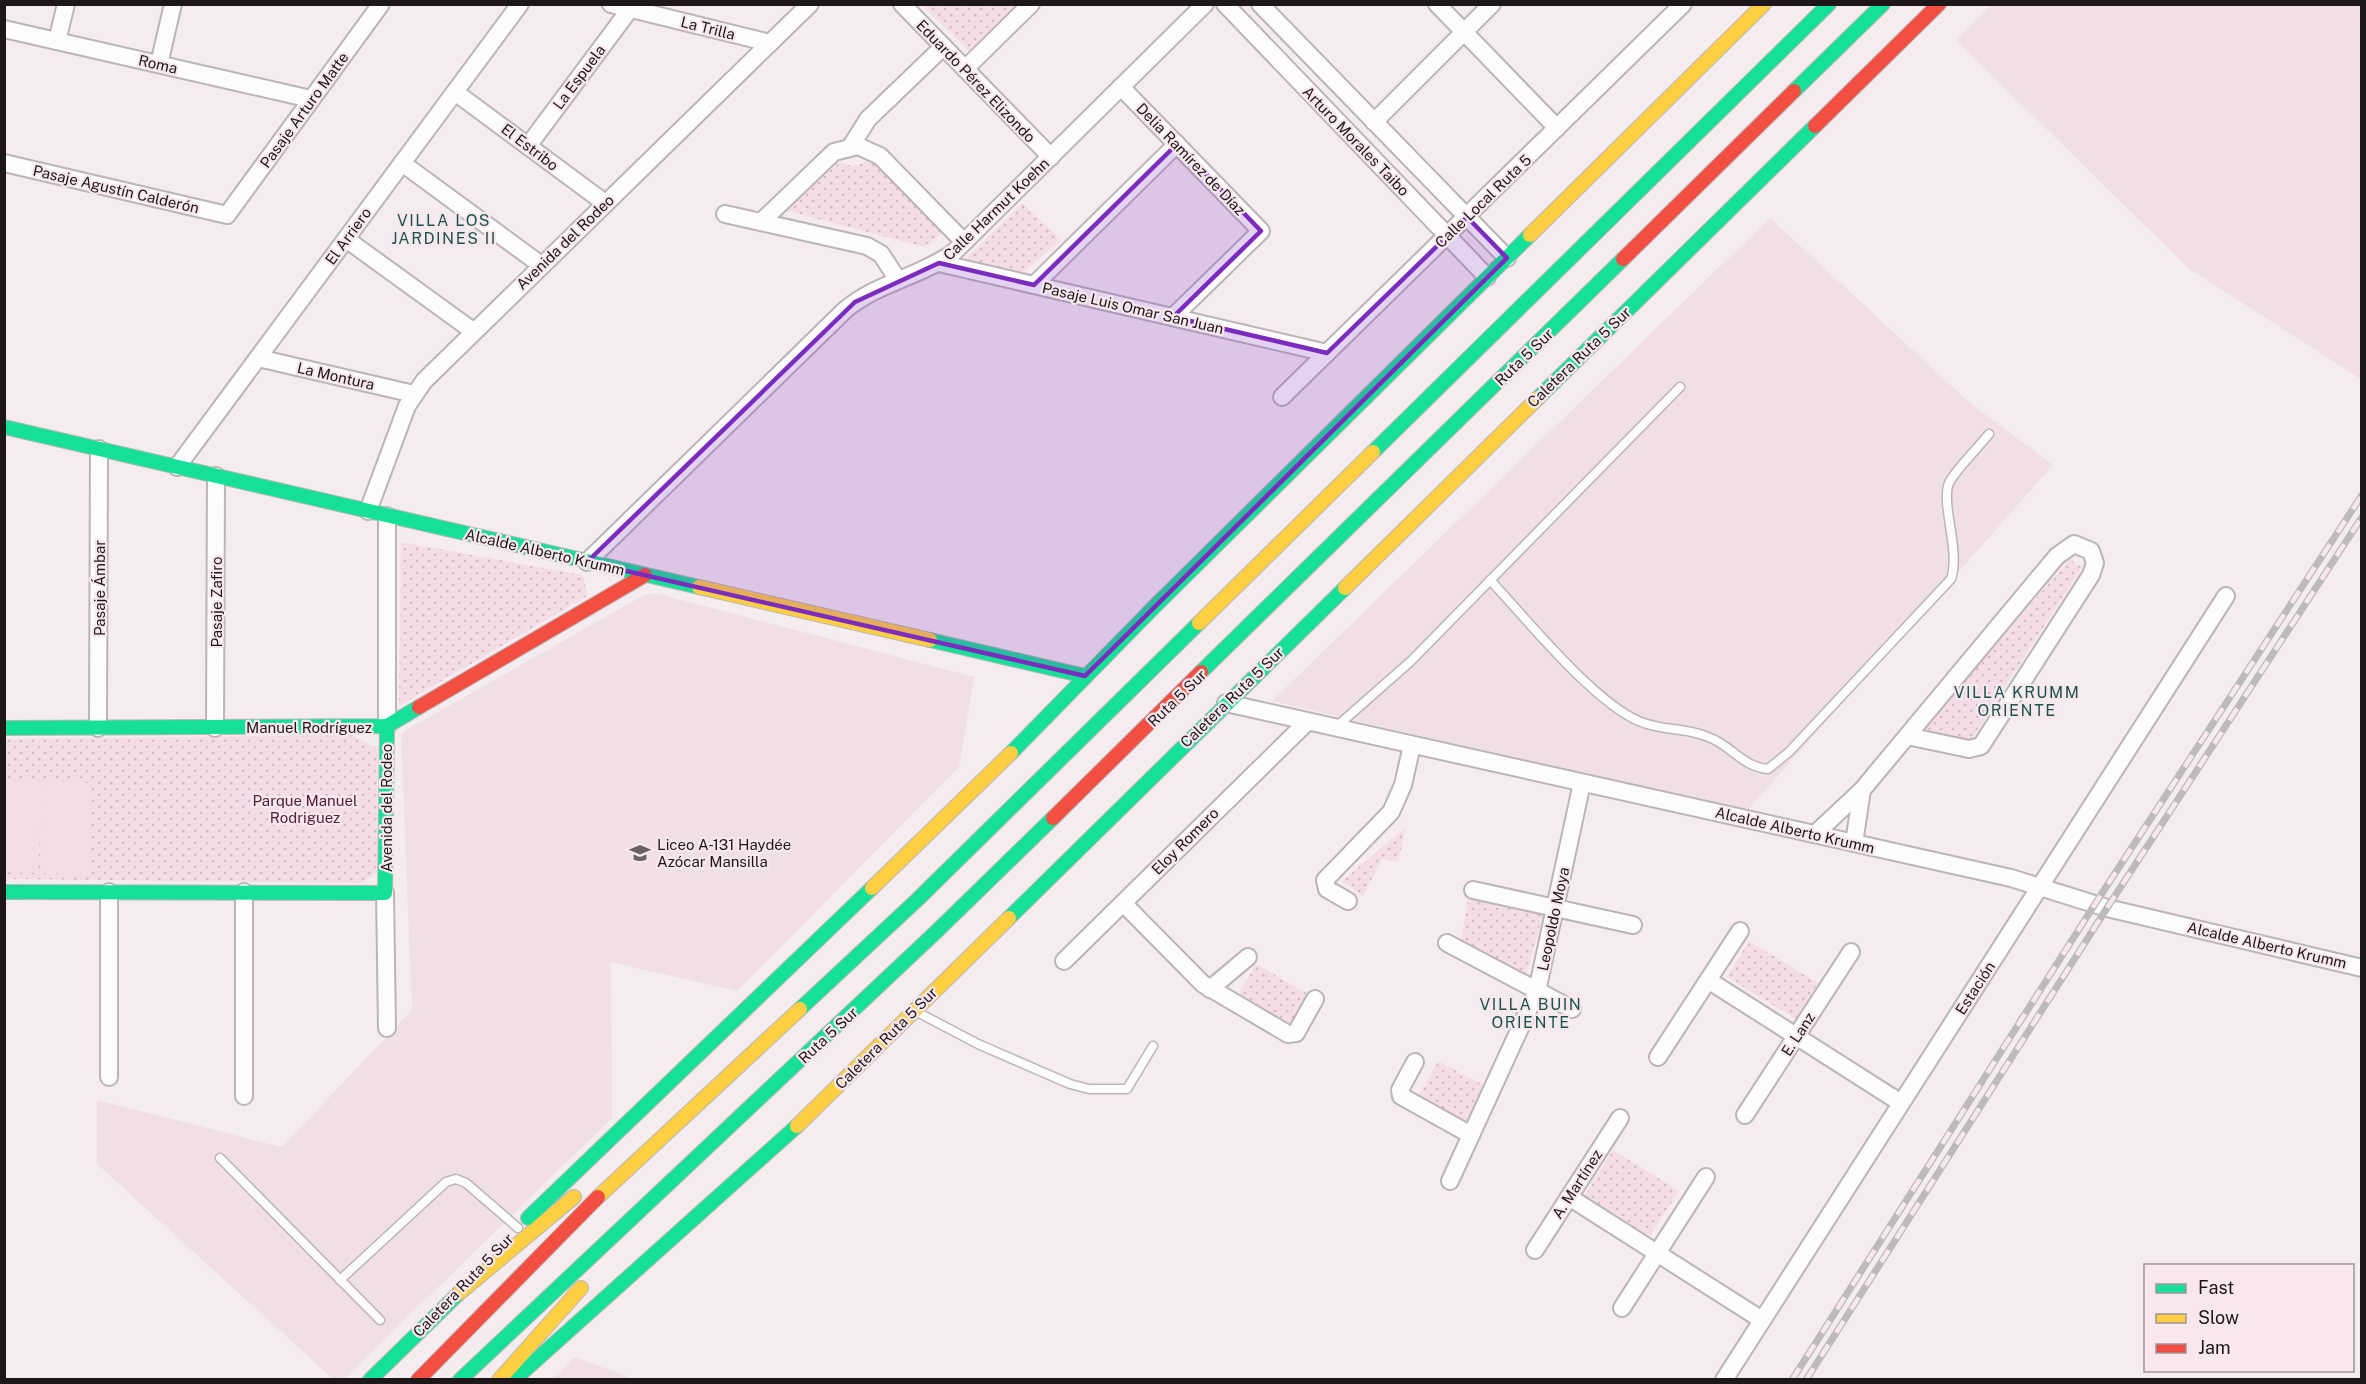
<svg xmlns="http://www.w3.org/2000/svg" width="2366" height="1384" viewBox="0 0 2366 1384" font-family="'Public Sans',sans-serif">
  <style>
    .built { fill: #f0dfe6 }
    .grass { fill: url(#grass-dots) }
    .garden { fill: #f5dde7 }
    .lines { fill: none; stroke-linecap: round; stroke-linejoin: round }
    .lane-casing { stroke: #bbb5b7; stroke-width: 11 }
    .street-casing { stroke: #bbb5b7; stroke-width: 20 }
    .fast-casing { stroke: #bbb5b7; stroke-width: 16 }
    .slow-casing { stroke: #bbb5b7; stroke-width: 16 }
    .jam-casing { stroke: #bbb5b7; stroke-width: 16 }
    .lane { stroke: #fdfcfd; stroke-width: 8 }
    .street { stroke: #fdfcfd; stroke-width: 16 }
    .fast { stroke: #16e098; stroke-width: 14 }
    .slow { stroke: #ffcf43; stroke-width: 14 }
    .jam { stroke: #f24e42; stroke-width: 14 }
    .rail-casing { stroke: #bcbabb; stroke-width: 7 }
    .rail { stroke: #f8e8ee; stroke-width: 4.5; stroke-dasharray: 14; stroke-linecap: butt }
    .marked { fill: #7b2cbf; fill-opacity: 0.2; stroke: #7b2cbf; stroke-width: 4.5; stroke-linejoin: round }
    .labels { text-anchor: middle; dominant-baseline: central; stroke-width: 4.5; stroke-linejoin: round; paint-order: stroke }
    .street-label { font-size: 15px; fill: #1d171a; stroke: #f8e8ee }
    .park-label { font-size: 15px; fill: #522139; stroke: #f8e8ee }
    .poi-label { font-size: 15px; fill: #1d171a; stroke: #f8e8ee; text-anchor: start }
    .neighbourhood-label { font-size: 16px; letter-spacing: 1.5px; fill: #1a534b; stroke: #f8e8ee }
  </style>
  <defs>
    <pattern id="grass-dots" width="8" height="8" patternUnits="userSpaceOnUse" patternTransform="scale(1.5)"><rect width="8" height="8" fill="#f5dde7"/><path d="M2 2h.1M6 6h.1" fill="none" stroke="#d2bdc6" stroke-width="1.8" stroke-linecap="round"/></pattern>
  </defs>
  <rect width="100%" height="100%" fill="#f4ecef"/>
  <!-- built -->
  <g class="built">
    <path d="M1992,5H2361V379L2188,268L1956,40Z"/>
    <path d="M1770,218L1971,404L2053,465L1746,812L1272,701Z"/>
    <path d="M646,594H658L974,677L959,767L737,991L611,962L612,1118L344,1379H333L97,1164V1100L282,1147L412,1010L401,733Z"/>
    <path d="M575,1357L634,1379H552Z"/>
  </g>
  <!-- grass -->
  <g class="grass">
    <path d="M922,5H1020L971,53Z"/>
    <path d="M871,158L945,232L924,247L784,210L840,162C853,168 859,166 871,158Z"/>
    <path d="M1023,203L1061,240L1020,275L964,260Z"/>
    <path d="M401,542L583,575L587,596L399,706Z"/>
    <path d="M2070,559L2082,567L1971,740L1923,729Z"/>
    <path d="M353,735L378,749L377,872L361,883L5,879V739Z"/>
    <path d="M1406,827L1398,862L1382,859L1363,896L1342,881Z"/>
    <path d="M1468,899L1543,915L1526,976L1461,940Z"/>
    <path d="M1749,941L1818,983L1796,1019L1727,977Z"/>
    <path d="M1256,964L1308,994L1291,1024L1239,994Z"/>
    <path d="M1438,1061L1485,1086L1465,1122L1418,1097Z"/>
    <path d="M1613,1150L1679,1191L1650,1236L1585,1195Z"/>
  </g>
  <!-- garden -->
  <g class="garden">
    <path d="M5,779L42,781L38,873L5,872Z"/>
    <path d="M44,781L92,783L88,875L40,873Z"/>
  </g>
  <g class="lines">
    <!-- lane casing -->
    <g class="lane-casing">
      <g id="lane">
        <path d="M1490,580C1526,618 1600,711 1647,724C1670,731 1690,728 1713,739C1734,749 1744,767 1768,769L1789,752L1951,579C1961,549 1939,501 1950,481C1960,465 1977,449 1989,434"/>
        <path d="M1335,728L1411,661L1680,387"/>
        <path d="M917,1012L978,1044L1070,1084L1089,1089H1127L1153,1046"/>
        <path d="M220,1158L380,1320"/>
        <path d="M340,1280L446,1182L456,1179L466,1183L518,1228"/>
      </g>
    </g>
    <!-- street casing -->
    <g class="street-casing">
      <g id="street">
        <path d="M611,4L770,43"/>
        <path d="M902,4L1051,157"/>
        <path d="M1225,4L1487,277"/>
        <path d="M1260,4L1507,258"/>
        <path d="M1437,4L1557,128"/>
        <path d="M4,29L311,99"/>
        <path d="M57,41L66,4"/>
        <path d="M159,64L173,4"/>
        <path d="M965,69L1031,4"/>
        <path d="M1121,87L1261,231L1173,317"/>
        <path d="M455,92L605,203"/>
        <path d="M1374,122L1492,4"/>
        <path d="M528,146L630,9"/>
        <path d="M851,146L868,119L943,47"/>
        <path d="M4,163L227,215L381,4"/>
        <path d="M402,163L541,265"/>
        <path d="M725,214L867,246L881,254L898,280"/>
        <path d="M761,222L834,152L858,146L880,156L964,242"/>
        <path d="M346,239L473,331"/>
        <path d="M939,263L1327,353"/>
        <path d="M1034,285L1177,144"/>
        <path d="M258,358L414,394"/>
        <path d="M1282,397L1683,4"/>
        <path d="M177,467L520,4"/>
        <path d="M368,511L407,406L424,381L810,4"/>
        <path d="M587,562L845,310C877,283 919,277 953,253L1205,4"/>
        <path d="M1226,703L2011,878L2107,908L2362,968"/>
        <path d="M387,726V516"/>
        <path d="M98,728L99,449"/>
        <path d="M215,728L216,476"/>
        <path d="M1815,834L1862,790L2057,556L2074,544L2091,551L2095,563L2091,575L1981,746L1969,749L1907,736"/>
        <path d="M1854,843L1862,790"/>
        <path d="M1473,890L1633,925"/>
        <path d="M244,892V1096"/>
        <path d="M385,893L387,1028"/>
        <path d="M1348,901L1327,889L1325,880L1391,812L1403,785L1412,745"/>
        <path d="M1123,903L1203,984L1288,1034L1296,1033L1315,999"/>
        <path d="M1447,943L1572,1009"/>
        <path d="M1064,961L1307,722"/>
        <path d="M1708,980L1901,1103"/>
        <path d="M1210,989L1248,957"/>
        <path d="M1658,1057L1740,931"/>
        <path d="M1415,1062L1400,1090L1401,1096L1471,1135"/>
        <path d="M109,1077V892"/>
        <path d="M1745,1115L1851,952"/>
        <path d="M1450,1181L1537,991L1582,783"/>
        <path d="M1569,1197L1762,1320"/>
        <path d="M1535,1250L1620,1118"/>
        <path d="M1622,1308L1706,1177"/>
        <path d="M1724,1380L2226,596"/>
      </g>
    </g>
    <!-- fast casing -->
    <g class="fast-casing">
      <g id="fast">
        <path d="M1794,91L1883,4"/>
        <path d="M1538,398L1815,126"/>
        <path d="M4,427L699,587"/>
        <path d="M1373,452L1829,4"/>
        <path d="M930,640L1085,676"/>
        <path d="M1201,672L1623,259"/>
        <path d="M4,728L387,726L419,707"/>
        <path d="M1011,753L1154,607L1530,235"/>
        <path d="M4,892L385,893L387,726"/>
        <path d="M1009,918L1345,588"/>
        <path d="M800,1009L917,900L1199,623"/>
        <path d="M528,1218L872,888"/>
        <path d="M516,1378L797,1126"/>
        <path d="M370,1380L458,1294"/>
        <path d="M460,1380L937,931L1053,818"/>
      </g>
    </g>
    <!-- slow casing -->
    <g class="slow-casing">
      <g id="slow">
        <path d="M1530,235L1764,4"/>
        <path d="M699,587L930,640"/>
        <path d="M1345,588L1538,398"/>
        <path d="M1199,623L1373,452"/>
        <path d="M872,888L1011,753"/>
        <path d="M797,1126L1009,918"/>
        <path d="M598,1197L800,1009"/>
        <path d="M458,1294L574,1197"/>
        <path d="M499,1380L581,1288"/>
      </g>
    </g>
    <!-- jam casing -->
    <g class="jam-casing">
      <g id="jam">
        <path d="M1815,126L1939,4"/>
        <path d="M1623,259L1794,91"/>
        <path d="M419,707L645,575"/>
        <path d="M1053,818L1201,672"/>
        <path d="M418,1380L598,1197"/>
      </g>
    </g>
    <!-- lane -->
    <use href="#lane" class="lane"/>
    <!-- street -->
    <use href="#street" class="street"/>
    <!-- fast -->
    <use href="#fast" class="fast"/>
    <!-- slow -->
    <use href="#slow" class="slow"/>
    <!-- jam -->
    <use href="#jam" class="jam"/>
    <!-- rail casing -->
    <g class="rail-casing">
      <g id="rail">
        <path d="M1792,1380L2095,904L2362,495"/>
        <path d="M1806,1380L2107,908L2362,517"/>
      </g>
    </g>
    <!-- rail -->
    <use href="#rail" class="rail"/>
  </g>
  <!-- marked area -->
  <path class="marked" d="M1177,144L1261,231L1173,317L1327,353L1467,217L1507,258L1085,676L587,562L855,302L939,263L1034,285Z"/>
  <!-- icons -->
  <defs>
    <g id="school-bare" transform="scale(1.62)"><path d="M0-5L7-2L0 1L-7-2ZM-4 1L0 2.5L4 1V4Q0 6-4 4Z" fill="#686265" stroke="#f8e8ee" stroke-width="2.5" paint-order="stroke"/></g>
  </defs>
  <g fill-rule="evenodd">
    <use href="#school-bare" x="640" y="853"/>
  </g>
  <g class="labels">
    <!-- street labels -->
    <g class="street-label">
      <text transform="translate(708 28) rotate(14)">La Trilla</text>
      <text transform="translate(158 64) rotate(13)">Roma</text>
      <text transform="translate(579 77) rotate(-53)">La Espuela</text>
      <text transform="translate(976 81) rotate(46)">Eduardo Pérez Elizondo</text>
      <text transform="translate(304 110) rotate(-54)">Pasaje Arturo Matte</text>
      <text transform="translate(1356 141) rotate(46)">Arturo Morales Taibo</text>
      <text transform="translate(530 147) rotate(37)">El Estribo</text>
      <text transform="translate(1191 159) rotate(46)">Delia Ramírez de Díaz</text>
      <text transform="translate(116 189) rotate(13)">Pasaje Agustín Calderón</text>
      <text transform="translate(1483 201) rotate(-44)">Calle Local Ruta 5</text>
      <text transform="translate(996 209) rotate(-44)">Calle Harmut Koehn</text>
      <text transform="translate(348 236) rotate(-54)">El Arriero</text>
      <text transform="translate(565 242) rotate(-44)">Avenida del Rodeo</text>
      <text transform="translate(1133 308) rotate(13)">Pasaje Luis Omar San Juan</text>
      <text transform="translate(1524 357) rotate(-44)">Ruta 5 Sur</text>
      <text transform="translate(1579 357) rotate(-44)">Caletera Ruta 5 Sur</text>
      <text transform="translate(336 376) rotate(13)">La Montura</text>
      <text transform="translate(545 552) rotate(13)">Alcalde Alberto Krumm</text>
      <text transform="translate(99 588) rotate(-90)">Pasaje Ámbar</text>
      <text transform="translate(216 602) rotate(-90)">Pasaje Zafiro</text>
      <text transform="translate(1232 697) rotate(-44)">Caletera Ruta 5 Sur</text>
      <text transform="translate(1177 698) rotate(-44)">Ruta 5 Sur</text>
      <text x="309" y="727">Manuel Rodríguez</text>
      <text transform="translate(386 808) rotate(-90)">Avenida del Rodeo</text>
      <text transform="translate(1795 830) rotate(13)">Alcalde Alberto Krumm</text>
      <text transform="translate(1185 841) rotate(-45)">Eloy Romero</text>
      <text transform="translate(1553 919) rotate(-78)">Leopoldo Moya</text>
      <text transform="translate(2267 945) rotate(13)">Alcalde Alberto Krumm</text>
      <text transform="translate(1975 988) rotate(-57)">Estación</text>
      <text transform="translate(1798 1034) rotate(-57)">E. Lanz</text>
      <text transform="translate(828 1035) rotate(-43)">Ruta 5 Sur</text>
      <text transform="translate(886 1038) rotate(-45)">Caletera Ruta 5 Sur</text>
      <text transform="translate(1577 1184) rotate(-57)">A. Martínez</text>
      <text transform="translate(463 1285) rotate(-46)">Caletera Ruta 5 Sur</text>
    </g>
    <!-- park labels -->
    <g class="park-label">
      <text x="305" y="800">Parque Manuel<tspan x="305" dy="17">Rodriguez</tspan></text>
    </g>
    <!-- poi labels -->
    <g class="poi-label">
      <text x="657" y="844">Liceo A-131 Haydée<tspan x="657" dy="17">Azócar Mansilla</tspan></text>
    </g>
    <!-- neighbourhood labels -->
    <g class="neighbourhood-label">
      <text x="444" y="220">VILLA LOS<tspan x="444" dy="18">JARDINES II</tspan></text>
      <text x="2017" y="692">VILLA KRUMM<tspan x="2017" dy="18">ORIENTE</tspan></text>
      <text x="1531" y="1004">VILLA BUIN<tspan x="1531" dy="18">ORIENTE</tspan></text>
    </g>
  </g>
  <!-- border -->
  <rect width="2366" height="1384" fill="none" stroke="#1d171a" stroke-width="12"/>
  <!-- legend -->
  <rect x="2144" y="1264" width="210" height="108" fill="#f8e8ee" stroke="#a09499" stroke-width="1.5"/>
  <rect x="2156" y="1284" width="30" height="9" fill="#16e098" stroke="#a09499" stroke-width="1.5"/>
  <text x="2198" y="1294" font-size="18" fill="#1d171a">Fast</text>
  <rect x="2156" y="1314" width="30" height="9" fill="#ffcf43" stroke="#a09499" stroke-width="1.5"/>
  <text x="2198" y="1324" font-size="18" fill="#1d171a">Slow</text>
  <rect x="2156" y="1344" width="30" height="9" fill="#f24e42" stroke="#a09499" stroke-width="1.5"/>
  <text x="2198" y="1354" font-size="18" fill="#1d171a">Jam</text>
</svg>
